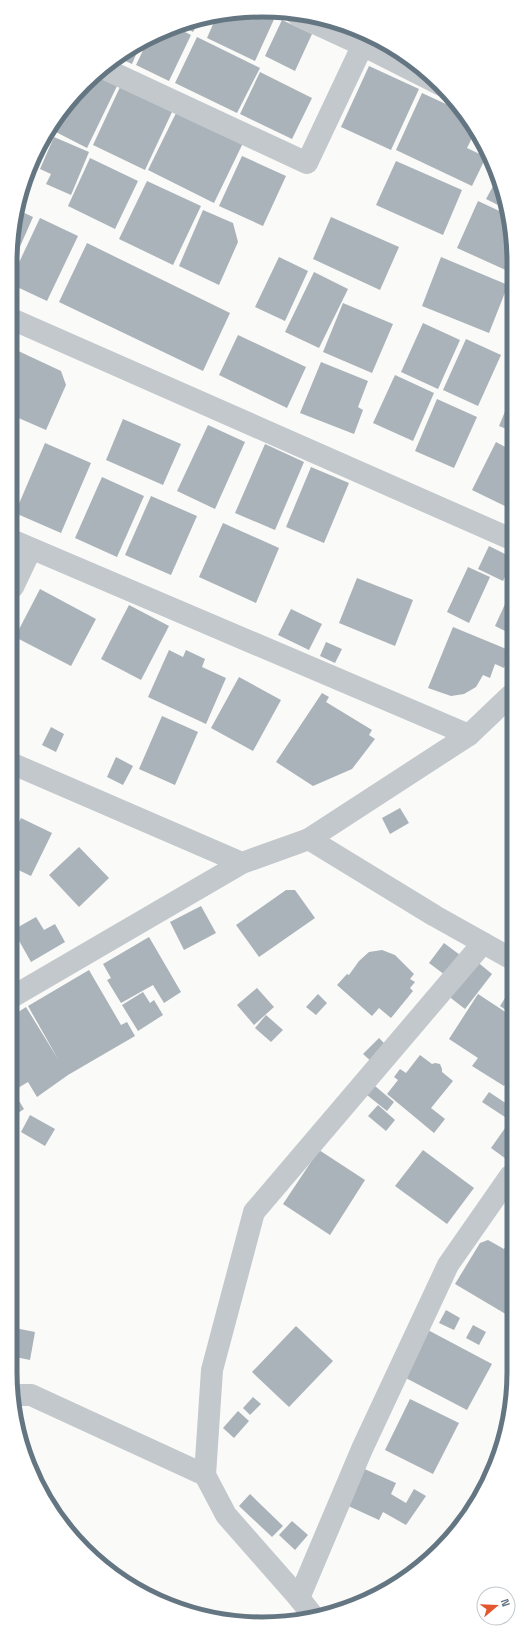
<svg xmlns="http://www.w3.org/2000/svg" width="524" height="1634" viewBox="0 0 524 1634" font-family="'Space Grotesk',sans-serif">
  <style>
    .building { fill: #aab3b9 }
    .lines { fill: none; stroke-linecap: round; stroke-linejoin: round }
    .minor { stroke: #c3c8cc; stroke-width: 22 }
    .rim { fill: none; stroke: #657683; stroke-width: 5 }
  </style>
  <rect width="100%" height="100%" fill="#fafaf8"/>
  <!-- building -->
  <g class="building">
    <path d="M217,15H276L255,61L207,38Z"/>
    <path d="M200,20L193,32L184,27Z"/>
    <path d="M282,20L312,34L295,71L265,56Z"/>
    <path d="M179,29L191,35L169,81L136,65L147,42Z"/>
    <path d="M197,37L260,68L237,113L175,83Z"/>
    <path d="M140,45L132,64L117,57L122,52Z"/>
    <path d="M369,66L419,89L391,150L341,127Z"/>
    <path d="M260,72L312,98L292,139L240,114Z"/>
    <path d="M100,75L118,84L87,148L50,129L53,122Z"/>
    <path d="M120,87L172,112L145,170L93,145Z"/>
    <path d="M422,93L459,110L470,126L467,133L473,136L467,148L486,157L472,186L396,150Z"/>
    <path d="M178,109L244,141L214,203L148,170Z"/>
    <path d="M54,137L89,152L71,195L46,184L51,174L40,169Z"/>
    <path d="M242,156L286,176L263,226L219,206Z"/>
    <path d="M90,158L138,181L115,229L68,206Z"/>
    <path d="M396,161L462,190L443,235L376,205Z"/>
    <path d="M497,179L506,209L486,199Z"/>
    <path d="M147,181L201,206L173,265L119,239Z"/>
    <path d="M478,201L508,215L512,229V268L510,272L457,248Z"/>
    <path d="M16,209L33,217L15,258V213Z"/>
    <path d="M203,210L233,223L238,242L219,285L179,266Z"/>
    <path d="M331,217L399,247L380,290L313,259Z"/>
    <path d="M40,218L78,236L47,301L15,286V271Z"/>
    <path d="M87,243L230,313L203,371L59,302Z"/>
    <path d="M279,257L308,271L285,321L255,307Z"/>
    <path d="M441,257L508,285L489,333L422,306Z"/>
    <path d="M314,272L348,289L319,348L285,332Z"/>
    <path d="M343,303L393,324L372,373L323,352Z"/>
    <path d="M423,323L460,340L438,389L401,372Z"/>
    <path d="M238,335L306,367L287,408L219,375Z"/>
    <path d="M466,339L501,355L478,406L443,390Z"/>
    <path d="M14,349L61,371L66,385L46,430L14,416Z"/>
    <path d="M321,362L368,381L358,407L363,410L354,434L300,413Z"/>
    <path d="M395,375L434,393L413,441L373,423Z"/>
    <path d="M511,397V431L499,426Z"/>
    <path d="M437,399L477,417L454,468L415,451Z"/>
    <path d="M123,419L181,444L163,485L106,460Z"/>
    <path d="M208,425L245,442L215,509L177,491Z"/>
    <path d="M496,442L511,450V509L472,490Z"/>
    <path d="M45,443L91,463L61,533L15,513Z"/>
    <path d="M265,444L304,462L275,530L235,513Z"/>
    <path d="M311,467L349,483L324,543L286,527Z"/>
    <path d="M102,477L144,496L117,557L75,538Z"/>
    <path d="M151,496L197,516L171,575L125,555Z"/>
    <path d="M223,523L279,548L256,603L199,577Z"/>
    <path d="M489,546L511,557V564L503,581L478,569Z"/>
    <path d="M468,567L490,577L469,623L447,612Z"/>
    <path d="M357,578L413,600L395,646L339,623Z"/>
    <path d="M40,589L96,619L71,666L15,637Z"/>
    <path d="M511,591V634L495,626Z"/>
    <path d="M129,605L169,626L141,680L101,659Z"/>
    <path d="M291,609L322,624L309,650L278,635Z"/>
    <path d="M453,627L511,651L504,668L495,664L490,678L483,675L476,687L464,694L451,696L428,688Z"/>
    <path d="M326,642L342,649L335,663L320,656Z"/>
    <path d="M169,650L183,657L186,650L205,659L202,667L226,678L206,724L148,697Z"/>
    <path d="M239,677L281,700L253,751L211,728Z"/>
    <path d="M322,693L329,697L326,702L372,730L369,735L375,739L352,769L313,786L276,762Z"/>
    <path d="M162,716L198,732L175,785L139,769Z"/>
    <path d="M51,727L64,734L56,752L42,745Z"/>
    <path d="M116,757L133,766L123,785L107,777Z"/>
    <path d="M13,779L18,782L12,791Z"/>
    <path d="M400,808L409,823L390,834L382,818Z"/>
    <path d="M21,818L52,833L31,876L12,867V836Z"/>
    <path d="M79,847L109,878L79,907L49,875Z"/>
    <path d="M286,890H295L315,918L259,957L236,925Z"/>
    <path d="M201,906L216,933L184,950L170,922Z"/>
    <path d="M36,917L44,930L55,924L65,942L31,962L13,930Z"/>
    <path d="M149,937L181,992L164,1003L153,985L121,1003L107,980L111,978L103,964Z"/>
    <path d="M444,943L460,955L445,975L429,963Z"/>
    <path d="M382,950L395,955L414,974L410,979L415,982L410,988L413,991L391,1018L379,1008L372,1016L337,985L347,974L349,975L359,961L369,952Z"/>
    <path d="M475,960L492,974L465,1009L447,995Z"/>
    <path d="M89,970L121,1025L127,1022L135,1036L68,1075L37,1097L28,1082L13,1091L24,1109L11,1118L12,1016L26,1007L58,1059L28,1006Z"/>
    <path d="M257,988L274,1007L254,1025L237,1005Z"/>
    <path d="M510,990V1013L500,1006Z"/>
    <path d="M143,992L150,1003L154,1000L163,1015L138,1031L122,1005Z"/>
    <path d="M318,994L327,1003L316,1015L306,1007Z"/>
    <path d="M478,994L510,1015V1079L504,1086L472,1066L478,1058L449,1039Z"/>
    <path d="M266,1015L283,1030L271,1042L255,1028Z"/>
    <path d="M379,1038L388,1047L373,1063L363,1054Z"/>
    <path d="M420,1055L432,1064L435,1063L440,1064L442,1069V1072L453,1081L431,1108L445,1119L434,1133L387,1094L398,1080L394,1077L400,1069L406,1073Z"/>
    <path d="M375,1086L394,1102L387,1111L367,1095Z"/>
    <path d="M489,1092L510,1106V1116L508,1119L482,1102Z"/>
    <path d="M378,1105L395,1120L386,1131L368,1116Z"/>
    <path d="M30,1115L55,1129L45,1146L21,1132Z"/>
    <path d="M510,1121V1160L509,1161L491,1148Z"/>
    <path d="M319,1150L365,1180L330,1235L283,1204Z"/>
    <path d="M423,1150L474,1188L447,1224L395,1186Z"/>
    <path d="M488,1240L504,1249L507,1244L510,1246L509,1316L455,1284L480,1243Z"/>
    <path d="M446,1310L460,1318L454,1330L439,1323Z"/>
    <path d="M473,1325L486,1332L479,1345L466,1338Z"/>
    <path d="M296,1326L333,1361L289,1407L252,1372Z"/>
    <path d="M10,1327L35,1332L30,1360L10,1356Z"/>
    <path d="M426,1329L492,1364L467,1410L402,1376Z"/>
    <path d="M253,1397L261,1404L250,1415L243,1408Z"/>
    <path d="M410,1399L459,1423L433,1474L385,1450Z"/>
    <path d="M238,1411L249,1421L234,1438L223,1428Z"/>
    <path d="M360,1467L396,1483L391,1494L406,1503L414,1489L426,1496L406,1525L383,1512L379,1520L344,1504Z"/>
    <path d="M250,1494L283,1526L272,1537L239,1506Z"/>
    <path d="M292,1521L308,1535L295,1550L279,1535Z"/>
  </g>
  <g class="lines">
    <!-- minor -->
    <g class="minor">
      <path d="M297,15L362,45L441,85"/>
      <path d="M105,69L307,163L367,36"/>
      <path d="M14,320L511,539"/>
      <path d="M14,541L469,735"/>
      <path d="M13,587L31,549"/>
      <path d="M13,764L242,863"/>
      <path d="M309,839L435,916L510,958"/>
      <path d="M12,997L242,863L309,839L469,735L511,695"/>
      <path d="M15,1395H31L205,1475L226,1515L299,1598L313,1616"/>
      <path d="M205,1475L212,1370L254,1212L483,943"/>
      <path d="M299,1598L362,1449L448,1265L510,1176"/>
    </g>
  </g>
  <!-- crop -->
  <path d="M0 0H524V1634H0ZM262 17H262A245 245 0 0 1 507 262V1372A245 245 0 0 1 262 1617H262A245 245 0 0 1 17 1372V262A245 245 0 0 1 262 17Z" fill="#fff" fill-rule="evenodd"/>
  <path class="rim" d="M262 17H262A245 245 0 0 1 507 262V1372A245 245 0 0 1 262 1617H262A245 245 0 0 1 17 1372V262A245 245 0 0 1 262 17Z"/>
  <!-- north arrow -->
  <g transform="translate(496 1606) rotate(71)"><circle r="19" fill="#ffffff" stroke="#c1c8cd"/>
  <path d="M0-3L7 15L0 10L-7 15Z" fill="#e4572e"/>
  <text y="-6" font-size="11" font-weight="bold" text-anchor="middle" fill="#657683">N</text>
  </g>
</svg>
